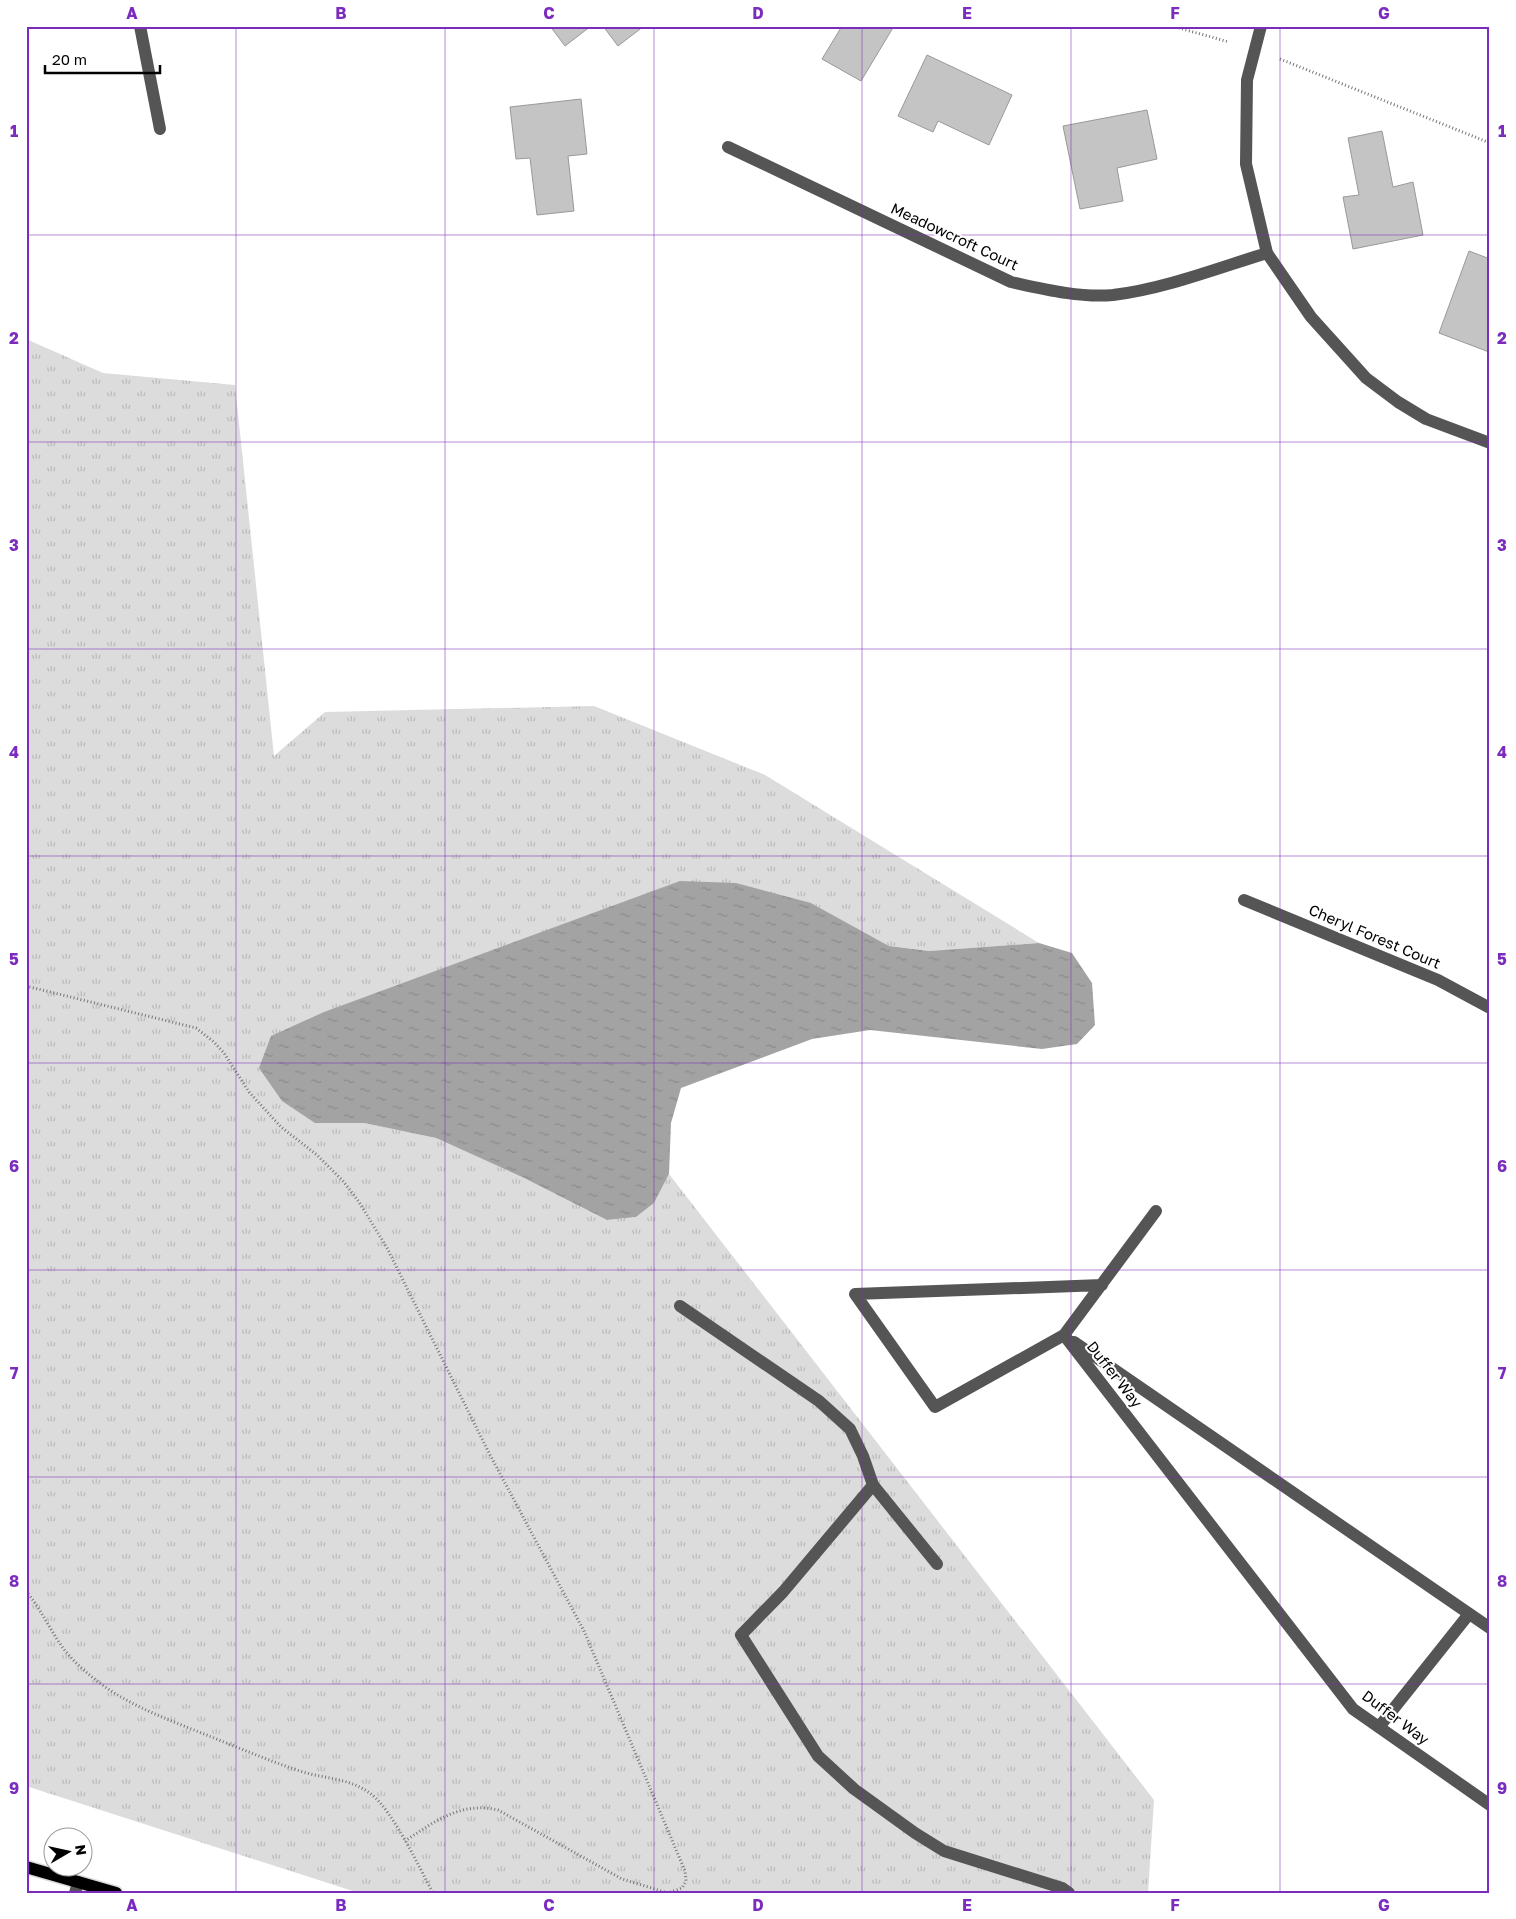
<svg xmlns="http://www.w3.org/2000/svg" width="1516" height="1919" viewBox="0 0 1516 1919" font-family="'Golos Text',sans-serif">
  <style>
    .grass { fill: url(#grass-tufts) }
    .water { fill: url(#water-ripples) }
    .building { fill: #c4c4c4; stroke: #999 }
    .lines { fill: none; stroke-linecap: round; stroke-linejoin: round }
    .major-casing { stroke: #dbdbdb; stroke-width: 15 }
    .path { stroke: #777; stroke-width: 3; stroke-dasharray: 1 2.5; stroke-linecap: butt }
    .minor { stroke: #555; stroke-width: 12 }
    .major { stroke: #000; stroke-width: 12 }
    .grid { fill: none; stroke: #7b2cbf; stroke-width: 1; stroke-opacity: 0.55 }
    .labels { text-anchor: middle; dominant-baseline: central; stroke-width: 4; stroke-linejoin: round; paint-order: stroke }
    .street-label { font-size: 15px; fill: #000; stroke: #fff }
    .neatline { fill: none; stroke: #7b2cbf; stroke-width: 2 }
    .grid-label { font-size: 16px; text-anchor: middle; font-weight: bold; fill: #7b2cbf }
  </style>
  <defs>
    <pattern id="grass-tufts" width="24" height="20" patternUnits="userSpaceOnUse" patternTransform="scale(1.25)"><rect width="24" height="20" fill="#dcdcdc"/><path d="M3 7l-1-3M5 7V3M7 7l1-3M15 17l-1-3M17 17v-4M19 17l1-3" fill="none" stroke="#bbb"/></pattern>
    <pattern id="water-ripples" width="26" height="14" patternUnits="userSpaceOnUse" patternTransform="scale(1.25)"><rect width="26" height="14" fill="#a3a3a3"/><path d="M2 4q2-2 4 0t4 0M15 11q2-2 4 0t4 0" fill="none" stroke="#8b8b8b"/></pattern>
  </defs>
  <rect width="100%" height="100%" fill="#fff"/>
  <!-- grass -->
  <path class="grass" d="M26,339L103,373L235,385L274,756L325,712L594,706L765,775L1039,943L929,951L889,946L811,903L315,1123H364L436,1138L522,1177L607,1220L636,1217L654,1203L669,1174L1154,1800L1148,1893H359L26,1786Z"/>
  <!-- water -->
  <path class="water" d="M680,881L736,883L811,903L889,946L929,951L1039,943L1072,953L1092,983L1095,1025L1077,1044L1042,1049L870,1030L812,1039L681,1088L671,1123L669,1174L654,1203L636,1217L607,1220L522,1177L436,1138L364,1123H315L282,1101L259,1068L271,1036L324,1012Z"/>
  <!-- building -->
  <g class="building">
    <path d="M550,26H591L565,46Z"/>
    <path d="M603,26H644L618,46Z"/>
    <path d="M842,26H894L861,81L822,59Z"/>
    <path d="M927,55L1012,95L989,145L938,121L933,132L898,116Z"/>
    <path d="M581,99L587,154L568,156L574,211L537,215L530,158L516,159L510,107Z"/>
    <path d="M1147,110L1157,159L1117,168L1123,201L1080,209L1063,126Z"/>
    <path d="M1382,131L1393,187L1413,182L1423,235L1353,249L1343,197L1359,195L1348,138Z"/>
    <path d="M1469,251L1490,259L1489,352L1439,333Z"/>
  </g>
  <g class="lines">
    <!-- major casing -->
    <g class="major-casing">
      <path id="major" d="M26,1867L116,1893"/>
    </g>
    <!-- path -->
    <g class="path">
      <path d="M1172,26L1229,42"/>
      <path d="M1280,59L1490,143"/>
      <path d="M26,986L196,1028L214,1042L224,1053L249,1092L281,1127L317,1155L343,1181L359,1202L387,1248L489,1453L584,1631L685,1871L686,1881L682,1888L668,1893L622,1879L498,1810C461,1801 434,1822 405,1841"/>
      <path d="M26,1591C41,1609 50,1630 63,1648C72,1660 84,1671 96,1680C127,1705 167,1719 204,1734C237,1747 269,1761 303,1772C326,1779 350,1778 371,1794C393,1811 419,1867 433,1893"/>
    </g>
    <!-- minor -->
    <g class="minor">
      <path d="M140,26L160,129"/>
      <path d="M1261,26L1247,80L1246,164L1267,253L1311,317L1366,378L1398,402L1426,419L1490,443"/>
      <path d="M728,147L1011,282C1043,289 1080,298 1113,295C1164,289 1218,268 1267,253"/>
      <path d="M1244,900L1438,980L1490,1008"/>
      <path d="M1102,1285L855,1294L935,1407L1064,1335L1156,1211"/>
      <path d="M680,1306L819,1401L850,1429L863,1456L873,1485L937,1564"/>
      <path d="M1064,1335L1353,1709L1490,1805"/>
      <path d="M1074,1342L1490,1628"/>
      <path d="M873,1485L783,1592L741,1635L818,1756L854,1789L915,1833L944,1851L1062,1888L1069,1893"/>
      <path d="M1379,1727L1469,1614"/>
      <path d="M75,1893L78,1882"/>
    </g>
    <!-- major -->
    <use href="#major" class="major"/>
  </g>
  <!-- grid -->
  <path class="grid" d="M236,26V1893M445,26V1893M654,26V1893M862,26V1893M1071,26V1893M1280,26V1893M26,235H1490M26,442H1490M26,649H1490M26,856H1490M26,1063H1490M26,1270H1490M26,1477H1490M26,1684H1490"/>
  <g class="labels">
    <!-- street labels -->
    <g class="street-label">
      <text transform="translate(955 236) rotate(25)">Meadowcroft Court</text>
      <text transform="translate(1375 936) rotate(23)">Cheryl Forest Court</text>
      <text transform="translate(1115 1374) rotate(52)">Duffer Way</text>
      <text transform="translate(1396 1717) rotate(37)">Duffer Way</text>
    </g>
  </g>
  <!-- border -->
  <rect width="1516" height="1919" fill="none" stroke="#ffffff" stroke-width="55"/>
  <!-- north arrow -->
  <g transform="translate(68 1852) rotate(81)"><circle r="24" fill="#ffffff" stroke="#999999"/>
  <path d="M0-4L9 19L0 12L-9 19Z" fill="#000000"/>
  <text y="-8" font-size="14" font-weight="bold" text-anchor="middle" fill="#000000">N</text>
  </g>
  <!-- scale -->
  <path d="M45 65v8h115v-8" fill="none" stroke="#000000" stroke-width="2.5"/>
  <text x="52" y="65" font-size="15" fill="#000000" stroke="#ffffff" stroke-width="4" paint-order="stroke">20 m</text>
  <rect x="28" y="28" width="1460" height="1864" class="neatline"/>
  <g class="grid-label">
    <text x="132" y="19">A</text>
    <text x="341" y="19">B</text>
    <text x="549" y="19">C</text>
    <text x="758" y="19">D</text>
    <text x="967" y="19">E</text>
    <text x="1175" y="19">F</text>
    <text x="1384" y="19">G</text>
    <text x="14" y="137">1</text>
    <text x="1502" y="137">1</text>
    <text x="14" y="344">2</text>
    <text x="1502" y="344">2</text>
    <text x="14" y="551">3</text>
    <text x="1502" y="551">3</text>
    <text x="14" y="758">4</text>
    <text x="1502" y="758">4</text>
    <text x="14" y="965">5</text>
    <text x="1502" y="965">5</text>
    <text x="14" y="1172">6</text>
    <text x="1502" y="1172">6</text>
    <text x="14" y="1379">7</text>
    <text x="1502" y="1379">7</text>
    <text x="14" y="1587">8</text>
    <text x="1502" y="1587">8</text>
    <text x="14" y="1794">9</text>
    <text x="1502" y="1794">9</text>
    <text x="132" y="1911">A</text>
    <text x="341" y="1911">B</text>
    <text x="549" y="1911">C</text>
    <text x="758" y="1911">D</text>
    <text x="967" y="1911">E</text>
    <text x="1175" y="1911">F</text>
    <text x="1384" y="1911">G</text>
  </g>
</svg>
